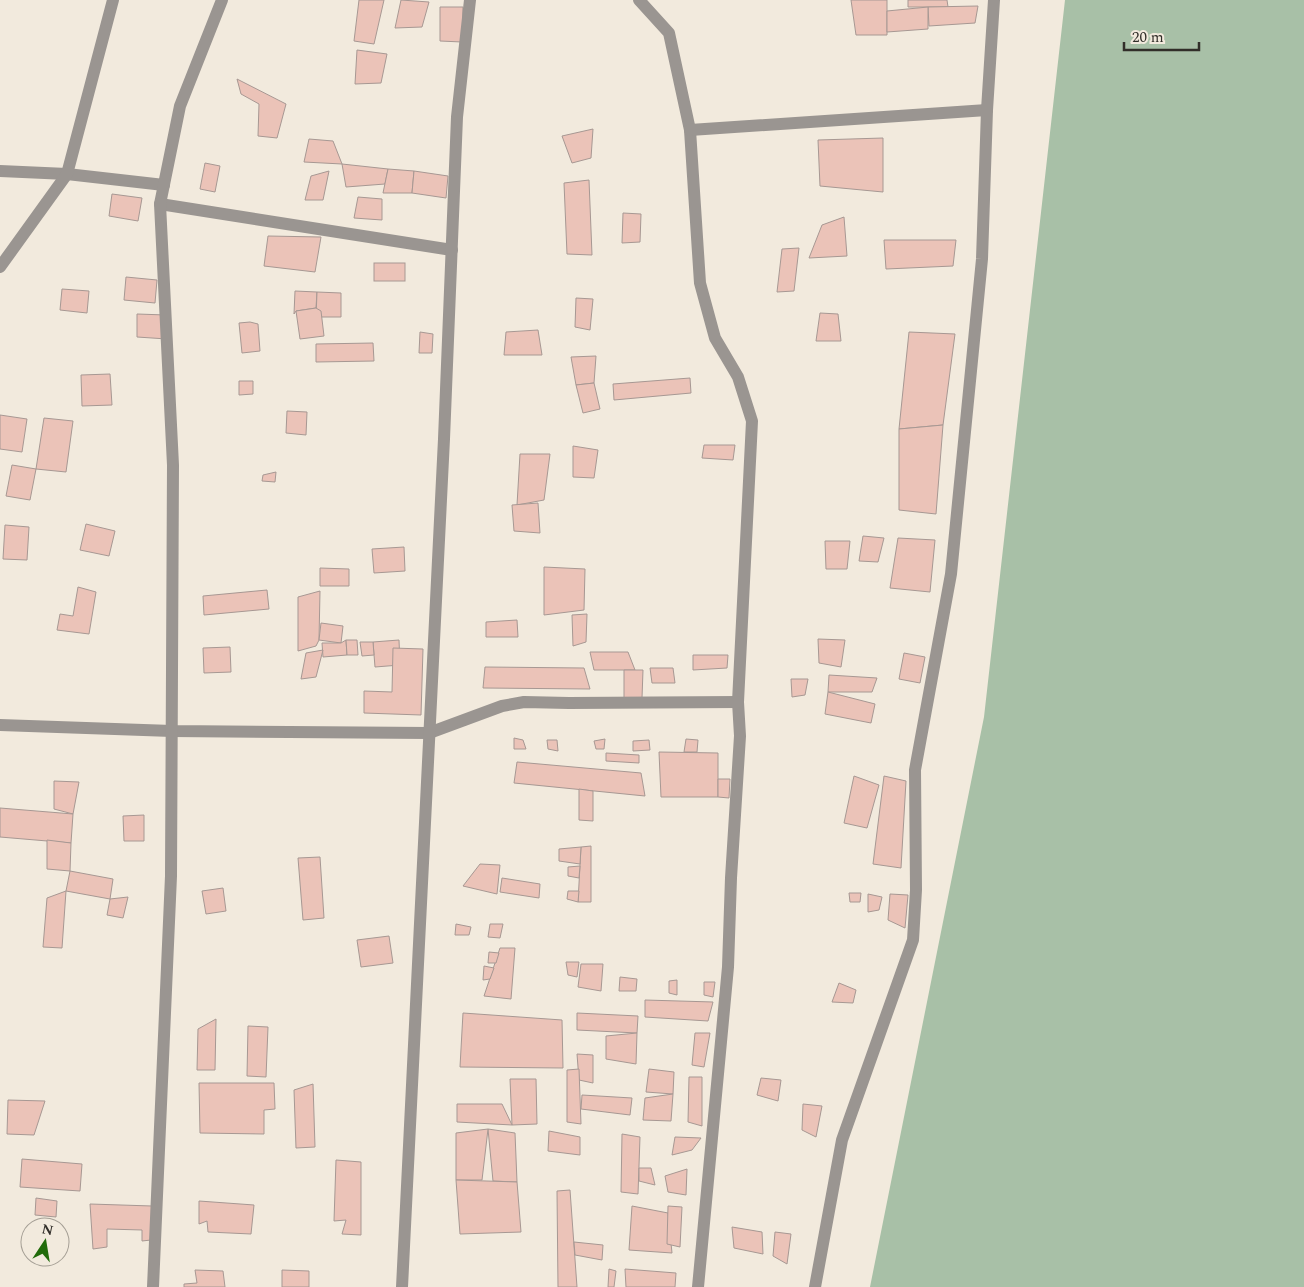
<svg xmlns="http://www.w3.org/2000/svg" width="1304" height="1287" viewBox="0 0 1304 1287" font-family="Spectral,serif">
  <style>
    .green { fill: #a8c0a7 }
    .building { fill: #ebc3b8; stroke: #a79893 }
    .lines { fill: none; stroke-linecap: round; stroke-linejoin: round }
    .minor { stroke: #9a9591; stroke-width: 12 }
  </style>
  <rect width="100%" height="100%" fill="#f2eadd"/>
  <!-- green -->
  <path class="green" d="M1065,0H1304V1287H870L984,717Z"/>
  <!-- building -->
  <g class="building">
    <path d="M359,0H384L374,44L354,41Z"/>
    <path d="M401,0L429,2L422,27L395,28Z"/>
    <path d="M851,0H887V35H856Z"/>
    <path d="M908,0H947L948,7H908Z"/>
    <path d="M978,6L975,23L929,26L928,7Z"/>
    <path d="M440,7H463L462,42L440,41Z"/>
    <path d="M928,7V29L887,32V11Z"/>
    <path d="M357,50L387,54L381,83L355,84Z"/>
    <path d="M237,79L286,104L277,138L258,136L259,104L241,94Z"/>
    <path d="M593,129L591,158L572,163L562,136Z"/>
    <path d="M883,138V192L820,186L818,140Z"/>
    <path d="M309,139L333,141L342,164L304,162Z"/>
    <path d="M205,163L220,166L215,192L200,189Z"/>
    <path d="M342,164L388,169L385,184L346,187Z"/>
    <path d="M388,169L414,171L412,193H383Z"/>
    <path d="M329,171L323,200H305L311,176Z"/>
    <path d="M414,171L448,176L446,198L412,193Z"/>
    <path d="M589,180L592,255L567,254L564,183Z"/>
    <path d="M112,194L142,198L138,221L109,216Z"/>
    <path d="M358,197L382,199V220L354,218Z"/>
    <path d="M623,213L641,214L640,242L622,243Z"/>
    <path d="M844,217L847,256L809,258L822,225Z"/>
    <path d="M268,236L321,237L315,272L264,266Z"/>
    <path d="M884,240H956L953,266L886,269Z"/>
    <path d="M799,248L794,291L777,292L782,249Z"/>
    <rect x="374" y="263" width="31" height="18"/>
    <path d="M126,277L157,280L155,303L124,300Z"/>
    <path d="M62,289L89,291L87,313L60,310Z"/>
    <path d="M295,291L317,292L316,308L296,311L294,314Z"/>
    <path d="M317,292L341,293V317H316Z"/>
    <path d="M576,298L593,299L590,330L575,327Z"/>
    <path d="M316,308L321,311L324,336L300,339L296,311Z"/>
    <path d="M820,313L838,314L841,341H816Z"/>
    <path d="M137,314L166,315L167,339L137,337Z"/>
    <path d="M250,322L258,324L260,351L242,353L239,323Z"/>
    <path d="M538,330L542,355H504L506,332Z"/>
    <path d="M420,332L433,334L432,353H419Z"/>
    <path d="M909,332L955,334L943,425L899,429Z"/>
    <path d="M373,343L374,361L316,362V344Z"/>
    <path d="M596,356L594,383L576,385L571,357Z"/>
    <path d="M110,374L112,405L82,406L81,375Z"/>
    <path d="M690,378L691,393L614,400L613,384Z"/>
    <path d="M239,381H253V394L239,395Z"/>
    <path d="M594,383L600,409L583,413L576,385Z"/>
    <path d="M287,411L307,412L306,435L286,433Z"/>
    <path d="M0,415L27,419L22,452L0,449Z"/>
    <path d="M44,418L73,421L66,472L36,469Z"/>
    <path d="M943,425L936,514L899,510V429Z"/>
    <path d="M704,445H735L733,460L702,458Z"/>
    <path d="M573,446L598,450L594,478L573,477Z"/>
    <path d="M520,454H550L544,500L517,505Z"/>
    <path d="M12,465L36,469L30,500L6,496Z"/>
    <path d="M276,472L275,482L262,481L263,475Z"/>
    <path d="M538,503L540,533L514,531L512,505Z"/>
    <path d="M86,524L115,531L109,556L80,550Z"/>
    <path d="M5,525L29,527L27,560L3,559Z"/>
    <path d="M863,536L884,538L878,562L859,561Z"/>
    <path d="M898,538L935,540L930,592L890,588Z"/>
    <path d="M825,541H850L847,569H826Z"/>
    <path d="M404,547L405,571L374,573L372,549Z"/>
    <path d="M544,567L585,569L584,610L544,615Z"/>
    <path d="M320,568L349,569V586H320Z"/>
    <path d="M78,587L96,592L89,634L57,630L60,614L73,616Z"/>
    <path d="M267,590L269,609L204,615L203,596Z"/>
    <path d="M320,591L319,640L316,646L298,651V597Z"/>
    <path d="M587,614L586,642L573,646L572,615Z"/>
    <path d="M517,620L518,637H486V622Z"/>
    <path d="M321,623L343,626L341,643L319,640Z"/>
    <path d="M818,639L845,640L841,667L819,663Z"/>
    <path d="M346,640L347,655L323,657L322,643H341Z"/>
    <path d="M346,640H357L358,655H347Z"/>
    <path d="M399,640L400,665L375,667L373,642Z"/>
    <path d="M360,642H373L374,655L362,656Z"/>
    <path d="M230,647L231,672L204,673L203,648Z"/>
    <path d="M393,648L423,649L421,715L364,713V691L392,692Z"/>
    <path d="M323,650L316,677L301,679L306,653Z"/>
    <path d="M590,652H628L635,670H594Z"/>
    <path d="M904,653L925,657L920,683L899,679Z"/>
    <path d="M693,655H728L727,668L693,670Z"/>
    <path d="M485,667L584,668L590,689L483,688Z"/>
    <path d="M650,668H673L675,683H652Z"/>
    <path d="M624,670H643L642,698L624,700Z"/>
    <path d="M829,675L877,678L872,692H828Z"/>
    <path d="M791,679H808L805,695L792,697Z"/>
    <path d="M828,692L875,704L871,723L825,714Z"/>
    <path d="M514,738L523,740L526,749H514Z"/>
    <path d="M605,739L604,749H596L594,741Z"/>
    <path d="M686,739L698,740L697,752H684Z"/>
    <path d="M547,740H557L558,751L548,749Z"/>
    <path d="M649,740L650,750L633,751V741Z"/>
    <path d="M659,752L718,753V797H661Z"/>
    <path d="M606,753L639,755V763L606,761Z"/>
    <path d="M517,762L641,773L645,796L514,783Z"/>
    <path d="M854,776L879,785L867,828L844,823Z"/>
    <path d="M884,776L906,781L901,868L873,864Z"/>
    <path d="M718,779H730L729,798L718,797Z"/>
    <path d="M54,781L79,782L73,814L54,809Z"/>
    <path d="M579,789L593,791V821L579,820Z"/>
    <path d="M0,808L73,814L71,843L0,837Z"/>
    <path d="M144,815V841H124L123,816Z"/>
    <path d="M47,840L71,843L70,871L47,869Z"/>
    <path d="M591,846V902H578L581,847Z"/>
    <path d="M581,847L580,864L559,861V849Z"/>
    <path d="M320,857L324,918L303,920L298,858Z"/>
    <path d="M480,864L500,865L497,894L463,886Z"/>
    <path d="M580,866L579,878L568,876V867Z"/>
    <path d="M70,871L113,879L110,899L66,891Z"/>
    <path d="M502,878L540,884L539,898L500,892Z"/>
    <path d="M223,888L226,911L206,914L202,891Z"/>
    <path d="M66,891L62,948L43,947L47,898Z"/>
    <path d="M568,891H579L578,902L567,899Z"/>
    <path d="M849,893H861L860,902H850Z"/>
    <path d="M868,894L882,897L879,910L868,912Z"/>
    <path d="M890,894L908,895L905,928L888,920Z"/>
    <path d="M128,897L123,918L107,915L110,899Z"/>
    <path d="M456,924L471,927L469,935H455Z"/>
    <path d="M490,924H503L500,938L488,937Z"/>
    <path d="M389,936L393,963L361,967L357,940Z"/>
    <path d="M500,948H515L511,999L484,996Z"/>
    <path d="M489,952L499,953L496,963H488Z"/>
    <path d="M566,962H579L577,977L568,975Z"/>
    <path d="M581,964H603L601,991L578,987Z"/>
    <path d="M484,966L494,968L490,979L483,980Z"/>
    <path d="M620,977L637,979L636,991H619Z"/>
    <path d="M677,980V995L669,993V981Z"/>
    <path d="M704,982H715L713,997L704,995Z"/>
    <path d="M839,983L856,990L853,1003L832,1002Z"/>
    <path d="M645,1000L713,1002L708,1021L645,1017Z"/>
    <path d="M463,1013L562,1020L563,1068L460,1067Z"/>
    <path d="M577,1013L638,1016L637,1033L577,1030Z"/>
    <path d="M216,1019L215,1070H197L198,1029Z"/>
    <path d="M248,1026L268,1027L266,1077L247,1076Z"/>
    <path d="M637,1033L636,1064L606,1059V1036Z"/>
    <path d="M695,1033H710L704,1067L692,1065Z"/>
    <path d="M577,1054L593,1055V1083L579,1080Z"/>
    <path d="M579,1069L581,1124L567,1122V1070Z"/>
    <path d="M649,1069L674,1072L673,1094L646,1092Z"/>
    <path d="M689,1077H702V1126L688,1122Z"/>
    <path d="M761,1078L781,1080L778,1101L757,1095Z"/>
    <path d="M510,1079H536L537,1124L512,1125Z"/>
    <path d="M199,1083H274L275,1109L264,1110V1134L200,1133Z"/>
    <path d="M313,1084L315,1147L296,1148L294,1090Z"/>
    <path d="M673,1094L671,1121L643,1120L645,1098Z"/>
    <path d="M582,1095L632,1098L630,1115L581,1109Z"/>
    <path d="M8,1100L45,1101L34,1135L7,1134Z"/>
    <path d="M457,1104H502L512,1125L457,1122Z"/>
    <path d="M803,1104L822,1106L816,1137L802,1130Z"/>
    <path d="M488,1129L515,1133L517,1182L493,1181Z"/>
    <path d="M488,1129L482,1180H456V1133Z"/>
    <path d="M549,1131L580,1137V1155L548,1151Z"/>
    <path d="M622,1134L640,1137L638,1194L621,1192Z"/>
    <path d="M675,1137L701,1138L692,1150L672,1155Z"/>
    <path d="M22,1159L82,1164L80,1191L20,1187Z"/>
    <path d="M336,1160L361,1162V1235L342,1234L346,1220L334,1221Z"/>
    <path d="M639,1168H651L655,1185L639,1181Z"/>
    <path d="M687,1169L686,1195L668,1192L665,1176Z"/>
    <path d="M456,1180L517,1182L521,1232L460,1234Z"/>
    <path d="M570,1190L577,1287H558L557,1191Z"/>
    <path d="M36,1198L57,1201L56,1217L35,1215Z"/>
    <path d="M199,1201L254,1205L251,1234L208,1232L207,1221L199,1224Z"/>
    <path d="M90,1204L152,1206L151,1240L142,1241V1230L107,1229V1247L93,1249Z"/>
    <path d="M632,1206L668,1213L672,1253L629,1250Z"/>
    <path d="M668,1206L682,1207L680,1247L667,1244Z"/>
    <path d="M732,1227L762,1232L763,1254L734,1248Z"/>
    <path d="M775,1232L791,1234L787,1264L773,1256Z"/>
    <path d="M574,1242L603,1245L602,1260L575,1255Z"/>
    <path d="M609,1269L616,1271L614,1287H608Z"/>
    <path d="M625,1269L676,1273L675,1287H626Z"/>
    <path d="M195,1270L223,1271L225,1287H184V1284L197,1283Z"/>
    <path d="M282,1270L309,1271V1287H282Z"/>
  </g>
  <g class="lines">
    <!-- minor -->
    <g class="minor">
      <path d="M639,0L669,33L690,130L700,283L715,338L738,377L752,421L738,702L740,736L731,878L728,967L698,1287"/>
      <path d="M690,130L987,110"/>
      <path d="M0,171L67,174L164,185"/>
      <path d="M160,204L452,250"/>
      <path d="M0,267L67,174L113,0"/>
      <path d="M0,725L172,731L429,733L502,706L524,702L569,703L738,702"/>
      <path d="M153,1287L171,876L173,465L160,204L180,106L222,0"/>
      <path d="M402,1287L444,439L457,117L470,0"/>
      <path d="M815,1287L842,1140L913,940L916,890L915,770L951,574L982,259L987,110L994,0"/>
    </g>
  </g>
  <!-- north arrow -->
  <g transform="translate(45 1242) rotate(12)"><circle r="24" fill="#f2eadd" stroke="#a59f95"/>
  <path d="M0-4L9 19L0 12L-9 19Z" fill="#216b0a"/>
  <text y="-8" font-size="14" font-weight="bold" text-anchor="middle" fill="#312e29">N</text>
  </g>
  <!-- scale -->
  <path d="M1124 42v8h75v-8" fill="none" stroke="#312e29" stroke-width="2.5"/>
  <text x="1132" y="42" font-size="15" fill="#312e29" stroke="#f2eadd" stroke-width="4" paint-order="stroke">20 m</text>
</svg>
